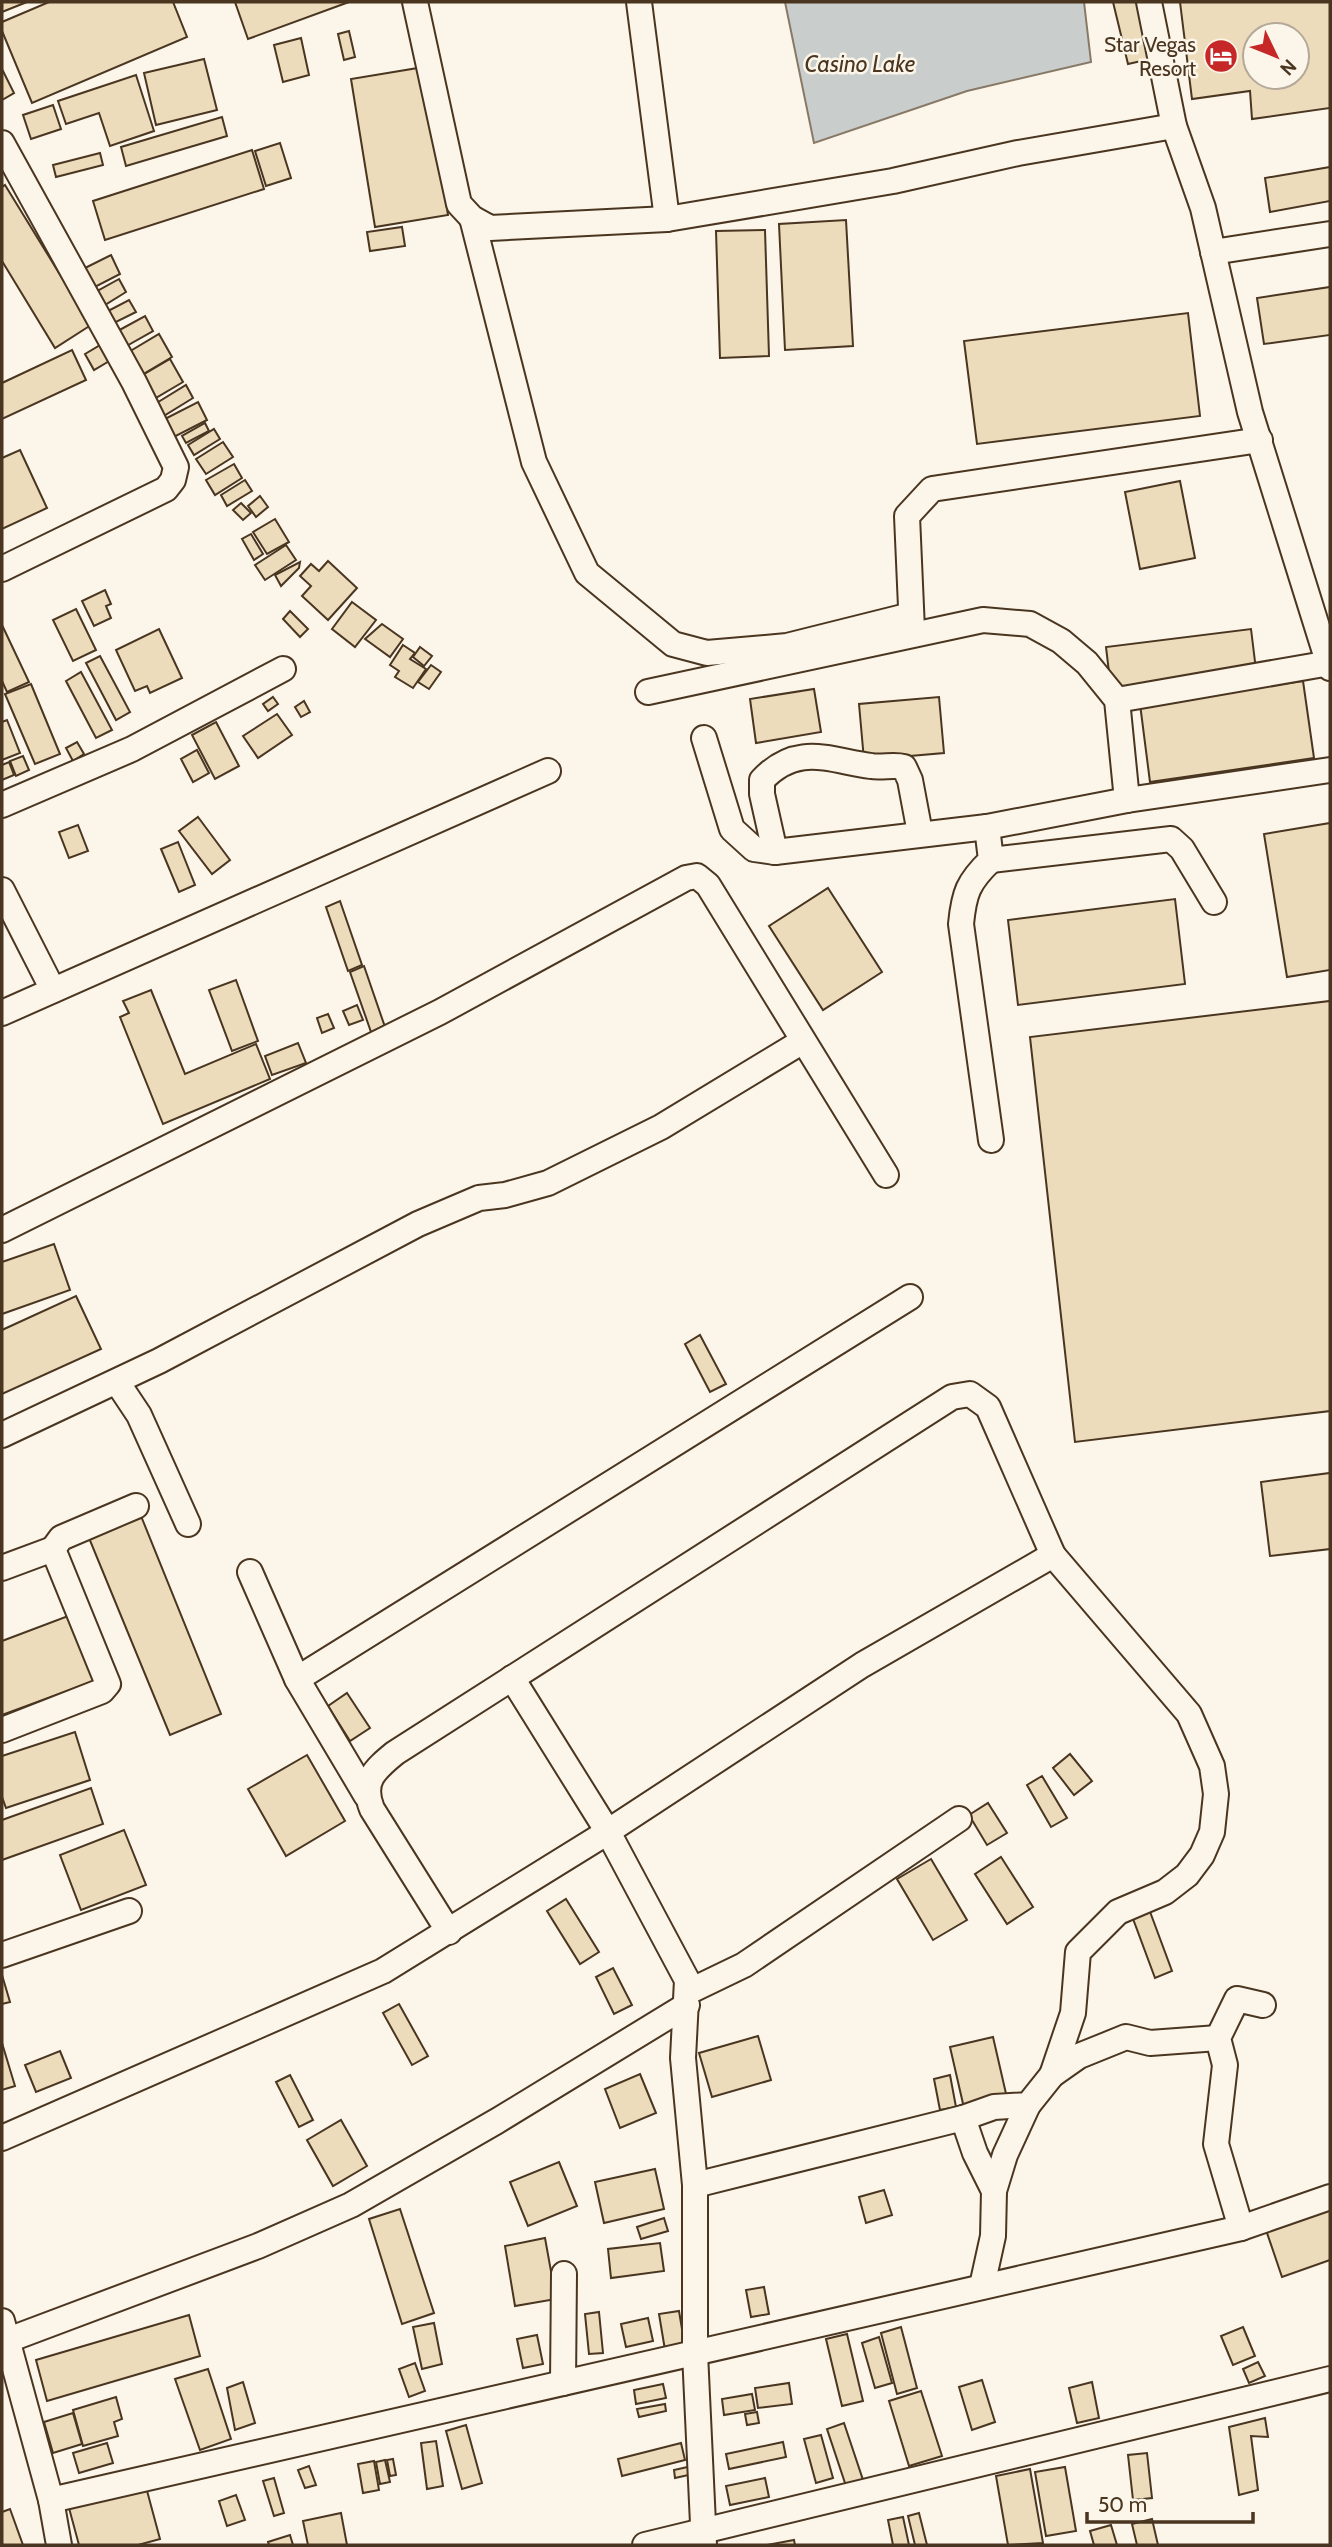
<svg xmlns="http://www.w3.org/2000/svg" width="1332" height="2547" viewBox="0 0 1332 2547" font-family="Cabin,sans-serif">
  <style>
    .water { fill: #c9cecd; stroke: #887966; stroke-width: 2 }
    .building { fill: #ecdcbc; stroke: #4a3520; stroke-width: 2; fill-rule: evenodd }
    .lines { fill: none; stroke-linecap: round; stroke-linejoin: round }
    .minor-casing { stroke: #4a3520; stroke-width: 28 }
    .minor { stroke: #fbf6e9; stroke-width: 24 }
    .labels { text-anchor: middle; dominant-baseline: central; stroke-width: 5; stroke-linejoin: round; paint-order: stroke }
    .poi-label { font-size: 21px; fill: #4a3520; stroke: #fbf6e9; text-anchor: end }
    .water-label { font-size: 23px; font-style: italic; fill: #4a3520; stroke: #fbf6e9 }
  </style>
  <rect width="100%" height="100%" fill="#fbf6e9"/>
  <!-- water -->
  <path class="water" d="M785,2H1084L1091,62L967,91L814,143Z"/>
  <!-- building -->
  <g class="building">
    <path d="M2,2H27L2,12Z"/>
    <path d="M49,2H173L187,37L32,103L2,31V22Z"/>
    <path d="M235,2H349L248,39Z"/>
    <path d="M1113,2H1137L1150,59L1128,64Z"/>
    <path d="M1180,2H1330V108L1252,119L1250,91L1192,99ZM1255,35H1297V77H1255Z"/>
    <path d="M349,31L355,57L344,60L338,34Z"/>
    <path d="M301,38L309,75L283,82L274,45Z"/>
    <path d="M204,59L217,110L156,125L144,73Z"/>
    <path d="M424,67L448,215L375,227L351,79Z"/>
    <path d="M2,69L14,93L2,100Z"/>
    <path d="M136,75L154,131L110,146L99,113L66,124L58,101Z"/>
    <path d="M53,105L61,129L31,139L23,115Z"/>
    <path d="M222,117L227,136L126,166L121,147Z"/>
    <path d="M280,143L291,178L266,186L255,151Z"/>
    <path d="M252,150L264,189L105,240L93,201Z"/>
    <path d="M100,153L103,165L56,177L53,165Z"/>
    <path d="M1330,167V201L1270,212L1265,178Z"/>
    <path d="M5,185L91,325L55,348L2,261V187Z"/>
    <path d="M846,220L853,346L785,350L779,224Z"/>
    <path d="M402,227L405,246L370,251L367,232Z"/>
    <path d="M765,230L769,356L720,358L716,231Z"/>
    <path d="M111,255L120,274L91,289L81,270Z"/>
    <path d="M119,279L126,292L100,308L92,294Z"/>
    <path d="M1330,287V335L1264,344L1257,298Z"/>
    <path d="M129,300L136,312L114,323L108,311Z"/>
    <path d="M1188,313L1200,416L977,444L964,341Z"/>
    <path d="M145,316L153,331L123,348L114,333Z"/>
    <path d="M159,334L172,357L140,376L127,353Z"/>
    <path d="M102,344L111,360L94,370L85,354Z"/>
    <path d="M72,350L86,380L2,419V383Z"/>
    <path d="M170,359L183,382L154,399L141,376Z"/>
    <path d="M186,385L193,398L162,417L155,404Z"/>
    <path d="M198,402L207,420L166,441L157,423Z"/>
    <path d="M205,423L209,431L186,443L182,436Z"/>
    <path d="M214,429L220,439L194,455L188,445Z"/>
    <path d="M223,442L233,457L206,474L196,459Z"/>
    <path d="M20,450L47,508L2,529V458Z"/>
    <path d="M234,464L242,478L215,495L206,480Z"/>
    <path d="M245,480L252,491L227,506L221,495Z"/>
    <path d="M1180,481L1195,558L1140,569L1125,492Z"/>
    <path d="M260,496L268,507L256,517L248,506Z"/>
    <path d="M241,503L251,513L243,520L233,510Z"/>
    <path d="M275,519L289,542L267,554L253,532Z"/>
    <path d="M251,534L263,554L254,560L242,539Z"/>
    <path d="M286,545L296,560L265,580L255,565Z"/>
    <path d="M328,561L357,588L328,620L302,596L311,586L300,576L311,564L319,571Z"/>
    <path d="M300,562L299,568L281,586L275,575Z"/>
    <path d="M105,590L111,604L106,606L111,618L94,626L82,601Z"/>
    <path d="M352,602L376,620L355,647L332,629Z"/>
    <path d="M76,609L96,650L73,661L53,620Z"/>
    <path d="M290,611L308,629L300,637L283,619Z"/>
    <path d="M382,624L403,639L390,657L365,639Z"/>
    <path d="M2,625L29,682L7,692L2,681Z"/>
    <path d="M159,629L182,678L150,693L147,686L135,691L116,650Z"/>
    <path d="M1251,629L1256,670L1111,689L1106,647Z"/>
    <path d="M403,645L415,653L410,659L426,669L413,688L395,677L399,671L390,665Z"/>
    <path d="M420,647L432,656L424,666L413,657Z"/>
    <path d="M100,656L130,712L116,720L86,663Z"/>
    <path d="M431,665L441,672L429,689L418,682Z"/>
    <path d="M81,672L112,730L96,738L66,681Z"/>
    <path d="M1303,681L1314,758L1150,782L1140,704Z"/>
    <path d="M31,684L60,754L35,764L5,694Z"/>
    <path d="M814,689L821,732L756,743L750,699Z"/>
    <path d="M273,697L278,704L268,711L263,704Z"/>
    <path d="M939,697L944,753L864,760L859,704Z"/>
    <path d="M304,701L310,712L301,717L295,707Z"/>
    <path d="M277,714L292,735L258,758L243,736Z"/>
    <path d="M7,720L20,753L2,760V722Z"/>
    <path d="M216,722L239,766L215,779L192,735Z"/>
    <path d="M77,742L84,754L73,761L66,748Z"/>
    <path d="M197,750L209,773L193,782L181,759Z"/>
    <path d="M23,756L29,770L16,776L10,761Z"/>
    <path d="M9,762L14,775L2,780V765Z"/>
    <path d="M198,817L230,860L212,874L179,831Z"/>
    <path d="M1330,823V970L1287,977L1264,834Z"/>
    <path d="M78,825L88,851L69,858L59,832Z"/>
    <path d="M178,842L195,885L179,892L161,849Z"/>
    <path d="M828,888L882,972L823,1010L769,926Z"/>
    <path d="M1175,899L1185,984L1018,1005L1008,920Z"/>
    <path d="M340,901L362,965L348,971L326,907Z"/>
    <path d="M364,966L385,1027L371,1032L350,972Z"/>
    <path d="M236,980L258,1041L232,1051L209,990Z"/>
    <path d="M151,990L185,1074L256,1044L270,1079L163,1124L120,1017L129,1013L123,1001Z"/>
    <path d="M1330,1001V1411L1075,1442L1030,1037Z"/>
    <path d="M357,1005L363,1020L349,1025L343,1011Z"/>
    <path d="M328,1014L334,1028L322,1033L317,1018Z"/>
    <path d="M298,1043L306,1063L272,1075L265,1056Z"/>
    <path d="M54,1244L70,1290L2,1314V1262Z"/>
    <path d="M76,1296L101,1349L2,1394V1330Z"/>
    <path d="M700,1335L726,1384L710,1392L685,1344Z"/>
    <path d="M1330,1473V1549L1270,1556L1261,1482Z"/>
    <path d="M141,1516L221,1714L170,1735L89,1538Z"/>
    <path d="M76,1613L100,1679L2,1715V1641Z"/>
    <path d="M347,1693L370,1728L350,1741L328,1706Z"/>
    <path d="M75,1732L90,1780L6,1808L2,1797V1756Z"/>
    <path d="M1070,1754L1092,1781L1074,1795L1053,1768Z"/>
    <path d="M307,1755L345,1821L286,1856L248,1789Z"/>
    <path d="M1042,1776L1067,1818L1051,1827L1027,1785Z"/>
    <path d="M91,1788L103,1824L2,1860V1820Z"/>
    <path d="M988,1803L1007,1833L987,1845L969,1815Z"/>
    <path d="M124,1830L146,1885L81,1910L60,1855Z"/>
    <path d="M1001,1857L1033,1907L1007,1924L975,1874Z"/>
    <path d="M931,1859L967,1920L933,1940L897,1879Z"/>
    <path d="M566,1899L599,1952L580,1964L547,1911Z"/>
    <path d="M1149,1909L1172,1971L1155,1978L1132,1916Z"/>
    <path d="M613,1968L632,2005L614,2014L596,1977Z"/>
    <path d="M2,1975L10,2002L2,2004Z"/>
    <path d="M399,2004L428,2056L412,2065L383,2013Z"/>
    <path d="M758,2036L771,2080L712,2097L699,2053Z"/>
    <path d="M993,2037L1007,2098L964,2108L950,2047Z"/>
    <path d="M2,2043L15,2086L2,2090Z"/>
    <path d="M60,2051L71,2078L36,2092L25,2065Z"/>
    <path d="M640,2074L656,2113L620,2128L605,2089Z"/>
    <path d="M290,2075L313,2120L299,2127L276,2082Z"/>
    <path d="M950,2075L956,2107L940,2110L934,2079Z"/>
    <path d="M341,2120L367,2166L333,2186L307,2140Z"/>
    <path d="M559,2162L577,2206L528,2226L510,2182Z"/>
    <path d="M655,2169L664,2209L604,2223L595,2182Z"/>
    <path d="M884,2190L892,2215L866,2223L859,2197Z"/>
    <path d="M1330,2201V2260L1282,2277L1264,2224Z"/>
    <path d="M400,2209L434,2313L402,2324L369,2219Z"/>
    <path d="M664,2218L668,2231L641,2239L637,2227Z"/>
    <path d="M545,2238L556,2299L515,2306L505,2246Z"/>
    <path d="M660,2243L664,2271L611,2278L608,2249Z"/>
    <path d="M764,2287L769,2314L751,2317L746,2290Z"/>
    <path d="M679,2311L685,2347L665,2350L659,2314Z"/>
    <path d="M599,2312L603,2353L589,2354L585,2314Z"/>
    <path d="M189,2315L200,2356L47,2401L36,2360Z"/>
    <path d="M648,2318L653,2341L626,2347L621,2324Z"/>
    <path d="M434,2323L442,2364L422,2369L413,2327Z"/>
    <path d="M901,2327L917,2388L897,2394L881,2333Z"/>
    <path d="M1243,2327L1255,2356L1233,2365L1221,2336Z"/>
    <path d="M847,2334L863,2401L842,2406L826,2339Z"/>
    <path d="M537,2335L543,2364L523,2368L517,2339Z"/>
    <path d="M879,2337L892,2383L875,2388L862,2343Z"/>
    <path d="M1258,2362L1265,2376L1249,2383L1243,2369Z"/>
    <path d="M415,2363L425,2391L409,2397L399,2369Z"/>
    <path d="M208,2369L231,2439L200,2450L175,2379Z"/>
    <path d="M982,2380L995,2422L972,2430L959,2387Z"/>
    <path d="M243,2382L255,2423L235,2430L227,2388Z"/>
    <path d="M1092,2382L1099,2418L1077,2423L1069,2388Z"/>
    <path d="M789,2383L792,2404L758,2408L755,2388Z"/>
    <path d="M663,2384L666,2398L636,2404L634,2390Z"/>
    <path d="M921,2391L942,2456L909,2466L889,2401Z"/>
    <path d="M752,2394L755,2410L724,2415L722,2399Z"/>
    <path d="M116,2397L122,2419L114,2422L118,2436L83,2446L73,2410Z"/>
    <path d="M665,2404L666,2411L639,2417L637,2409Z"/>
    <path d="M757,2412L759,2423L747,2425L745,2414Z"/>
    <path d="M73,2413L82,2444L53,2453L44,2422Z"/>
    <path d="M1265,2418L1268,2437L1251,2436L1258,2490L1239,2495L1229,2427Z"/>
    <path d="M844,2423L863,2480L846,2486L827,2429Z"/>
    <path d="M466,2425L482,2483L462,2489L446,2431Z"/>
    <path d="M821,2435L833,2478L816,2483L804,2439Z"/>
    <path d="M436,2441L443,2486L427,2489L421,2443Z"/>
    <path d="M783,2442L786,2457L729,2469L726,2454Z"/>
    <path d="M107,2443L113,2463L79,2473L73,2453Z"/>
    <path d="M681,2443L685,2460L622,2476L618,2459Z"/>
    <path d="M1147,2453L1152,2498L1133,2500L1128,2455Z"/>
    <path d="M393,2459L396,2475L390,2476L387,2460Z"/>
    <path d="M385,2460L390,2482L380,2484L376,2462Z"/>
    <path d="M374,2461L379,2490L363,2493L358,2464Z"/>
    <path d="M309,2466L316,2485L305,2488L298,2470Z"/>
    <path d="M692,2466L693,2474L675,2478L674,2470Z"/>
    <path d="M1065,2467L1076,2531L1046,2536L1035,2472Z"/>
    <path d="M1030,2469L1043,2543L1008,2545L996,2476Z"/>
    <path d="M274,2478L284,2513L274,2516L263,2481Z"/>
    <path d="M765,2478L769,2497L730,2505L726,2486Z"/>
    <path d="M146,2487L160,2539L138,2545H79L69,2508Z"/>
    <path d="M236,2495L245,2520L227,2526L219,2501Z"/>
    <path d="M10,2509L23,2545H2V2512Z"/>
    <path d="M341,2513L347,2545H308L303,2521Z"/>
    <path d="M919,2513L927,2545H915L908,2516Z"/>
    <path d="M903,2517L909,2545H893L888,2520Z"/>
    <path d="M1152,2519L1158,2545H1137L1132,2524Z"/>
    <path d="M1111,2525L1117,2545H1094L1090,2531Z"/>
    <path d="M290,2535L293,2545H269L268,2542Z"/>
    <path d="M794,2540L795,2545H767Z"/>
  </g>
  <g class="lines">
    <!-- minor casing -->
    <g class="minor-casing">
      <g id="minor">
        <path d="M415,2L459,204L472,218L490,228L667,219L893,181L1018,153L1174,126"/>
        <path d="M639,2L667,219"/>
        <path d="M1149,2L1174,126L1203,208L1250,412L1330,668"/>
        <path d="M2,143L134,382L176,467L173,480L166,489L2,569"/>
        <path d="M472,218L534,462L587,573L673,644L707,653L787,646L911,615"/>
        <path d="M1213,252L1330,234"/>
        <path d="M912,630L907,516L932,489L1260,440"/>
        <path d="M648,692L983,620L1030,624L1061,641L1087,663L1117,700L1127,800"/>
        <path d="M1117,700L1330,663"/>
        <path d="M704,738L732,829L754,849L775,852L987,827L1127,800L1330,770"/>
        <path d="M2,805L132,749L283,669"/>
        <path d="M987,827L991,860C968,882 964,893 961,924L991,1140"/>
        <path d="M775,852L762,794V780C797,743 828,760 871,766C882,768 893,764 904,767L910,780L920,833"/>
        <path d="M991,860L1171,839L1182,849L1214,902"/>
        <path d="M2,890L53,990"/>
        <path d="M2,1013L548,771"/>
        <path d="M2,1230L440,1012L686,878L697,876L708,885L886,1175"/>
        <path d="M117,1382L139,1415L188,1524"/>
        <path d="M2,1435L159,1361L418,1224L479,1198L505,1195L548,1183L661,1127L803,1041"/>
        <path d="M2,1568L53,1549"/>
        <path d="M250,1572L297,1679L366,1795"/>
        <path d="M512,1678L608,1832L687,1980L683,2058L695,2185V2353L704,2545"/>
        <path d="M297,1679L910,1297"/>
        <path d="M2,1730L102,1691L108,1684L53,1549L61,1538L136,1506"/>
        <path d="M449,1932L372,1809C361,1782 374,1770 395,1753L952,1397L970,1394L988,1407L1053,1555"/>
        <path d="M2,1955L129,1911"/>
        <path d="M688,1992L744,1965L959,1819"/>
        <path d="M963,2118L975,2153L994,2191L993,2236L982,2286"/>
        <path d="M2,2138L383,1971L598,1838L862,1665L1053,1555L1189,1714L1212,1766L1216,1794L1212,1832L1202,1855L1187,1875L1165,1892L1118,1912L1078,1952L1073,2013L1052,2075"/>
        <path d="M695,2185L963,2118L994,2107L1028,2105L1052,2075L1079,2056L1126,2037L1150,2043L1218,2038"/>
        <path d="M994,2191L1005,2155L1028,2105"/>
        <path d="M1241,2228L1216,2144L1225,2065L1218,2038L1237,1999L1263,2005"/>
        <path d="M2,2321L51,2500L59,2545"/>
        <path d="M8,2340L258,2246L351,2205L497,2121L687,2005"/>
        <path d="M563,2383L564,2274"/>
        <path d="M51,2500L1241,2228L1330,2197"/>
        <path d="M645,2545L1330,2379"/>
      </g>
    </g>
    <!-- minor -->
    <use href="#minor" class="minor"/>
  </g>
  <!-- icons -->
  <defs>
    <g id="hotel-disc" transform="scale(1.75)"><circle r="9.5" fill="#c62828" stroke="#fbf6e9"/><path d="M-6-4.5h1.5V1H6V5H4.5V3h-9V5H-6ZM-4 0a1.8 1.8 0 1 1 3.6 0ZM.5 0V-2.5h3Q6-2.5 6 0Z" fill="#fff"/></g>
  </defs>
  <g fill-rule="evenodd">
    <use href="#hotel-disc" x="1221" y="56"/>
  </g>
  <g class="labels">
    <!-- poi labels -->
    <g class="poi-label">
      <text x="1196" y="44">Star Vegas<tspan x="1196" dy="24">Resort</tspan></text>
    </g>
    <!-- water labels -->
    <g class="water-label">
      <text x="860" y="64">Casino Lake</text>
    </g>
  </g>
  <!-- border -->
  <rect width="1332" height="2547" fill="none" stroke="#4a3520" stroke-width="7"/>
  <!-- north arrow -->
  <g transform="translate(1276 56) rotate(133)"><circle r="33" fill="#fbf6e9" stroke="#b4a999" stroke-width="2"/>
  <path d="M0-5L12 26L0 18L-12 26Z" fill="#c62828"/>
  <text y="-10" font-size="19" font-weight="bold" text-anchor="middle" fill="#4a3520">N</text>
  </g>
  <!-- scale -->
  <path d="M1087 2512v10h166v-10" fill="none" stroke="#4a3520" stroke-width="3.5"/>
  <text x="1098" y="2512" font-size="21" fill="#4a3520" stroke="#fbf6e9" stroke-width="5" paint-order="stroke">50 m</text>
</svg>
